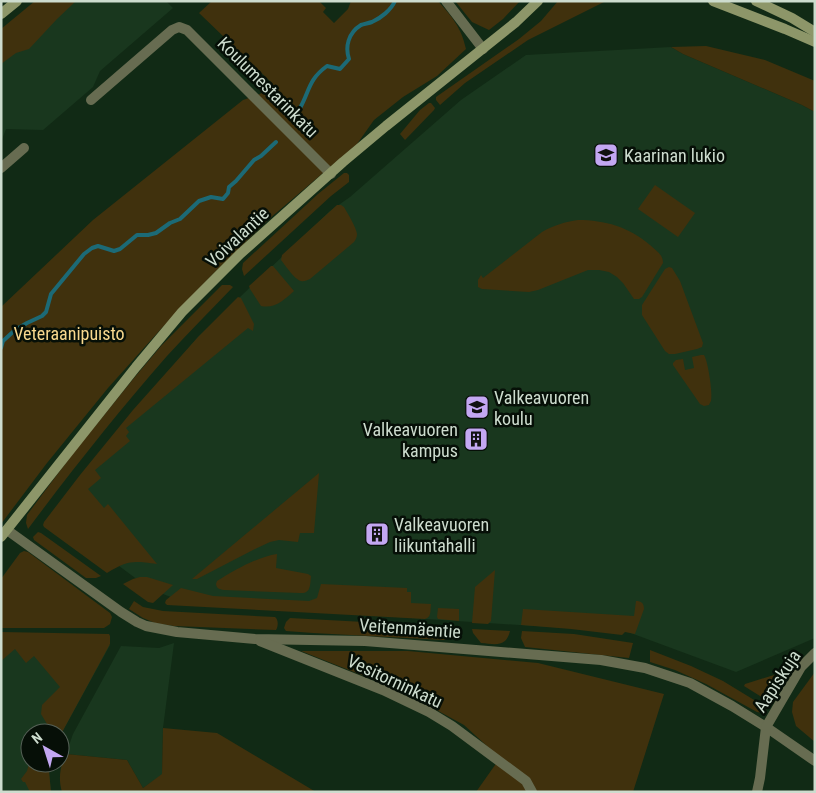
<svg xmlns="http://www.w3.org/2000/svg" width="816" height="793" viewBox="0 0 816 793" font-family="'Roboto Condensed',sans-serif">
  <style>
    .built { fill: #19371e }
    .green { fill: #40310d }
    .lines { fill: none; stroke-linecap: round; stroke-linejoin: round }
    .stream { stroke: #1c6a76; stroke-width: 4 }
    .street { stroke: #676c51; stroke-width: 10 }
    .secondary { stroke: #8d9669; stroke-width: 10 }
    .labels { text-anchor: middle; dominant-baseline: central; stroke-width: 5; stroke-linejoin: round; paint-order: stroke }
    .street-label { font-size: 18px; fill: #cddcce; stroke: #060f07 }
    .poi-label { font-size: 18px; fill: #cddcce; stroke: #060f07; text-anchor: start }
    .park-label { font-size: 18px; fill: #f8d88e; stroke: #060f07 }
  </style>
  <rect width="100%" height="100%" fill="#112a15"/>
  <!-- built -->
  <g class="built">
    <path d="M64,1H166L173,8L100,71L93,87L43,130L6,129L1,142V52Z"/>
    <path d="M671,47L683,54L802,105L815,112V638L736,672L628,632L210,605L176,599L150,589L64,525L80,476L198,337L330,211L350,197L461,100L526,55Z"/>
    <path d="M1,639L110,645L60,736V733H30V763H51L49,771L51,792H1Z"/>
    <path d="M174,643L163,728L162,775L143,788L127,760L66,754L73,734L121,646L159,648Z"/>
  </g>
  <!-- green -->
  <g class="green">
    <path d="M35,1H76L57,19L29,49L16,53L1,64V29Z"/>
    <path d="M212,1H319L326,8L323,12L334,23L348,9L351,1H438C453,18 461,27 466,49L437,76L403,97L374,120L357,144L269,219L212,275L160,330L108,388L47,463L1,524V307L93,220L243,100L260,94L273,84L199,13Z"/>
    <path d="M455,1H520L503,19L489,30L472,22Z"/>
    <path d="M558,1H606L528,40L465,83L440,105L436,100V97L519,39L541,21Z"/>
    <path d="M706,46L765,60L815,81V112L802,105L683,54L671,47Z"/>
    <path d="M429,103H431L435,108L434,110L405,140L400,134L420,110Z"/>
    <path d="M344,173H347L349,175V182L331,196L244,276L242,269L243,263L318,194Z"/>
    <path d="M655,185L695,213L678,237L638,209Z"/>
    <path d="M337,205H341L344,207C348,214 356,227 357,234C357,237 356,239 354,242L310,279C307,280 304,282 301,281C295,280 285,265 281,260L282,255Z"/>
    <path d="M578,220C605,220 629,227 650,245C656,251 663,254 663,263L642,297L639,299H634L623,283L617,277L609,272L599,270H588L538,290L529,292L482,289L478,287V280L481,275L483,278L542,232C554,225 565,222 578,220Z"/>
    <path d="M271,266H273L294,291C284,300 275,309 261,306L250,289L249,286Z"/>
    <path d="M669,267L672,268L680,281L690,308L703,343L702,347L697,349L675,354H669L665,351L642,315V305L665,269Z"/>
    <path d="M222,285H230L233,287C211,310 188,333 167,356C118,412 72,470 28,529L26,523L27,515L71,456L134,378L161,346Z"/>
    <path d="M238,297L241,298L254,324L253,331L248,328L126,428L129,432L126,436L130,441L95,470L101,478L88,489L104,508L108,504L157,564C132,561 129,560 107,573L44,527L43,525L44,522L80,475L133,410L198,337Z"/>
    <path d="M701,355H704C708,361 713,394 711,401C710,403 709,404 709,405L704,406L700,404L673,365V363L676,360L683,359L685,370L694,368L692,357Z"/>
    <path d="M319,473L314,533H300L298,542L279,540L270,542L253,550L197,579H192Z"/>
    <path d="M38,532L41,533L101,576L96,578H86L34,540L33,537Z"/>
    <path d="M24,551L28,552L110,613L112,617L110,624L104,628H1V579L20,553Z"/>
    <path d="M277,554L276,568L308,574L311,576C310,585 311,594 300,593L224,590C219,589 217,589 216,584L217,581C235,570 257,557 277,554Z"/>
    <path d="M495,570L491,621L488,624L472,623L475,587Z"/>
    <path d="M140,577H147L173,585L153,603L148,602L123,584L133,579Z"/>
    <path d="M321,584L407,588V592H411V603L431,604C430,610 432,617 425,619L167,605L165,603L166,600L181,588L213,596L309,601L317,598Z"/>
    <path d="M134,601L143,607L163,611L275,617C279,620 278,627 276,630L174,626L155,623L143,618L129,609Z"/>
    <path d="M636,601C641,601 644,603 644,609L635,634L625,632L622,635L571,629L521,625L523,609L634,616Z"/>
    <path d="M438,608L459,609V621L438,619L437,617Z"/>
    <path d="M290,618L458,627C455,635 452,637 444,640L313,633L286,631L284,628L286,622Z"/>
    <path d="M472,629L510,631C506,648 495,644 481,643L473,633Z"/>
    <path d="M522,631L574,634L633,643L629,658L525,647L521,638Z"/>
    <path d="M1,632L109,634L110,636V644L60,736V733H37L47,724L41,714L42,705L60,687L34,656L26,663L15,649L1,661Z"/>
    <path d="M650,650L691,666L723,681L764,706L766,711L762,713L757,712L706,684L675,670L650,662Z"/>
    <path d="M301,651H408L538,663L664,694L633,792H476L500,758L464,725L420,701L374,680Z"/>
    <path d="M793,669L773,703H771L744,686L745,684Z"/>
    <path d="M815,672V742L796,726L792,712L793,702Z"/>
    <path d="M163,728L217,733L316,792H62C58,779 60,766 66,754L127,760L143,788L162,774Z"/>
    <path d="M30,760V763H51L49,771L51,792H30L25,782H23L21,779L27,771Z"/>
  </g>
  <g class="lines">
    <!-- stream -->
    <g class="stream">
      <path d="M300,108C310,90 308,80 327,66L340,69L349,59C345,47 348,33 361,25C364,24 369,23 372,22C381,18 391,10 395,1"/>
      <path d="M1,348L3,341L15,330L27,323L42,316L46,312L51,294L84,254L92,248L98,246L114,251L120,249L137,235H148L156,233L170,223L180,219L199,201L211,197L223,199L228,193L229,187L236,181L254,160L261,156L276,142"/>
    </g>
    <!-- street -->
    <g class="street">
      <path d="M446,1L483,49"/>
      <path d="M91,100L172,30L179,27L187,30L331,174"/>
      <path d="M1,168L24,148"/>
      <path d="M7,530L121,612L137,622L146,626L177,632L255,639L365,641L601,660L645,668L690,683L732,706L766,727L815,761"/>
      <path d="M260,641L383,690L429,712L452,726L526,781L532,792"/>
      <path d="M757,792L760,778L766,727L801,667L815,653"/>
    </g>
    <!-- secondary -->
    <g class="secondary">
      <path d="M713,1L785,29L815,42"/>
      <path d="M756,1L792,18L815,32"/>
      <path d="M1,14L17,1"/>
      <path d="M1,537L136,367L182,312L240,254L343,162L386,126L516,22L538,1"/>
    </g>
  </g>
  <!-- icons -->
  <defs>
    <g id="school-square" transform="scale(1.25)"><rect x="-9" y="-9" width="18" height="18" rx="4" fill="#c3a7f2" stroke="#060f07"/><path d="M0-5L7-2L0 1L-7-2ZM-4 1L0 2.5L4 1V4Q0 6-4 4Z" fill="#111"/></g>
    <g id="building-square" transform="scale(1.25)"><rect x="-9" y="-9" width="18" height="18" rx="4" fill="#c3a7f2" stroke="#060f07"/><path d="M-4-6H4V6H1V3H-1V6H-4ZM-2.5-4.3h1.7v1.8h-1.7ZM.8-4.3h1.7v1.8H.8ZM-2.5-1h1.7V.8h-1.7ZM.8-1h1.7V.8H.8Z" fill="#111"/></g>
  </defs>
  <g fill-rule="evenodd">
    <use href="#school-square" x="606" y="155"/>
    <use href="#school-square" x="477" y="407"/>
    <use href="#building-square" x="476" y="439"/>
    <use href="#building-square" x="377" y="534"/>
  </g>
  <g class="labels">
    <!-- street labels -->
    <g class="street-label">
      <text transform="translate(268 87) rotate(45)">Koulumestarinkatu</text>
      <text transform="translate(237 237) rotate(-43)">Voivalantie</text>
      <text transform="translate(410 628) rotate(4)">Veitenmäentie</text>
      <text transform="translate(395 681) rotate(25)">Vesitorninkatu</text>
      <text transform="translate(777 681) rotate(-57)">Aapiskuja</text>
    </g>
    <!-- poi labels -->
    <g class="poi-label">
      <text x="624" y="155">Kaarinan lukio</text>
      <text x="494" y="397">Valkeavuoren<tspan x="494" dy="21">koulu</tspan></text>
      <text x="458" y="429" text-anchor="end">Valkeavuoren<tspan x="458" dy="21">kampus</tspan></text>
      <text x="394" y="524">Valkeavuoren<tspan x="394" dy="21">liikuntahalli</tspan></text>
    </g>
    <!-- park labels -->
    <g class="park-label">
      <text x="69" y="333">Veteraanipuisto</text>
    </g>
  </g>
  <!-- border -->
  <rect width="816" height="793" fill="none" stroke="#cddcce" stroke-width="5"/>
  <!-- north arrow -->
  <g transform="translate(45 748) rotate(321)"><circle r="24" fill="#060f07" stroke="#566157"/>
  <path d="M0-4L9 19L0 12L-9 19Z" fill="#c3a7f2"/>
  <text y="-8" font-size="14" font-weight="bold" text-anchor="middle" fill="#cddcce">N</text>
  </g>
</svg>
